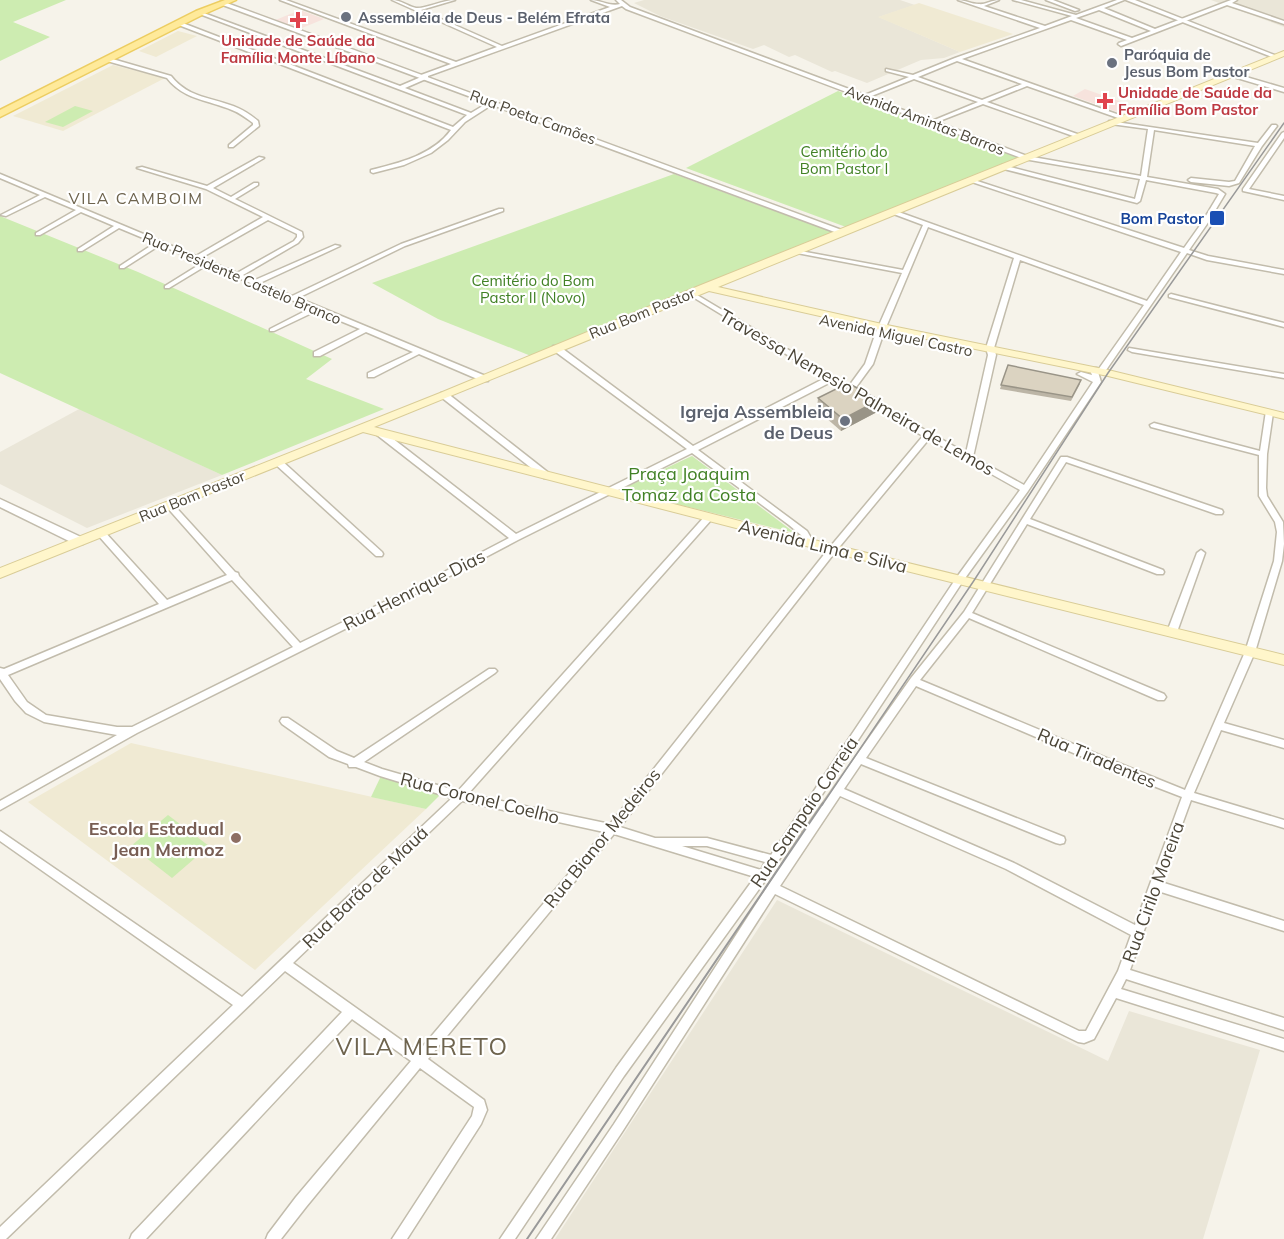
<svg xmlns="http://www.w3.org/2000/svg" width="1284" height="1239" viewBox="0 0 1284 1239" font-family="Mulish,sans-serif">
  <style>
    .residential { fill: #eae6d8 }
    .education { fill: #f0ead3 }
    .medical { fill: #f7e3dd }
    .green { fill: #cdecb1 }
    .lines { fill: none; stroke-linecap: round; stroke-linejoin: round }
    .minor-casing { stroke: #c2bcac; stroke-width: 3 }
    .tertiary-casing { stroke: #c2bcac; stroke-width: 3 }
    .secondary-casing { stroke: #d9cc97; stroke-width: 2 }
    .primary-casing { stroke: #eccd62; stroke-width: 3 }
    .minor { fill: #fff; fill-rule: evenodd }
    .tertiary { fill: #fff; fill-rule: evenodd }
    .secondary { fill: #fff6cb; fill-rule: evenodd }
    .primary { fill: #ffea9a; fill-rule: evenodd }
    .tram-far1 { stroke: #999; stroke-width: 1.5 }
    .tram { stroke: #999; stroke-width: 2 }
    .wall { fill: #bcb5a6 }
    .shaded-wall { fill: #999487 }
    .building { fill: #dbd3c1; stroke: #999487; stroke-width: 1.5 }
    .worship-dot { fill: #6b7280; stroke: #fff; stroke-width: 2 }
    .health-dot { fill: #e0444e; stroke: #fff; stroke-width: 2 }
    .transit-dot { fill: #1a4fb4; stroke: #fff; stroke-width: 2 }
    .education-dot { fill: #8d6e63; stroke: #fff; stroke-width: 2 }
    .labels { text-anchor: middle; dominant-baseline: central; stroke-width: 4.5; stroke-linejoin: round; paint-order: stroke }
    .far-worship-label { font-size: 15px; font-weight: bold; fill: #5b616d; stroke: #fff; text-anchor: start }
    .far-health-label { font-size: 15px; font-weight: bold; fill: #be3a42; stroke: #fff }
    .far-street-label { font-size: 15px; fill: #4b4537; stroke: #fff }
    .far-park-label { font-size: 15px; fill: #418125; stroke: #fff }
    .far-transit-label { font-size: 15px; font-weight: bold; fill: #164399; stroke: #fff; text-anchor: end }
    .far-neighbourhood-label { font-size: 16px; letter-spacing: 1.5px; fill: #6e644e; stroke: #fff }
    .street-label { font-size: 18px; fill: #4b4537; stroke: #fff }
    .worship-label { font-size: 18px; font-weight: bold; fill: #5b616d; stroke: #fff; text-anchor: end }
    .park-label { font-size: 18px; fill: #418125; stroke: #fff }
    .education-label { font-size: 18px; font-weight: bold; fill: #785e54; stroke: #fff; text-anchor: end }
    .near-neighbourhood-label { font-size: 24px; letter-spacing: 1.5px; fill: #6e644e; stroke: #fff }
  </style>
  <rect width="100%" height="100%" fill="#f6f3ea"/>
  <!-- residential -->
  <g class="residential">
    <path d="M644,0H900L915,5L879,17L960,52L944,58L921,60L867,83L835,71L832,72L795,55L789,57L764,45L753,49L660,16L634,3Z"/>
    <path d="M1211,0H1284V27Z"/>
    <path d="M81,408L222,475L87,528L0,484V452Z"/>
    <path d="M777,900L1108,1061L1129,1011L1260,1050L1203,1239H555Z"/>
  </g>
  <!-- education -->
  <g class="education">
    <path d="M919,3L1013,34L960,52L878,17Z"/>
    <path d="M178,31L197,36L156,57L139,51Z"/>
    <path d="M113,65L165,78L63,131L13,116Z"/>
    <path d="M131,743L426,809L255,970L28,802Z"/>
  </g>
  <!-- medical -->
  <g class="medical">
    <path d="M300,10L324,19L297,30L273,21Z"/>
    <path d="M1085,89L1139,108L1123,114L1073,96Z"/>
  </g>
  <!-- green -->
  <g class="green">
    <path d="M0,0H66L13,22L50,37L0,61Z"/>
    <path d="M838,91L1020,158L846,227L686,168Z"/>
    <path d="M75,106L93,111L63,127L45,122Z"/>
    <path d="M674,174L835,233L531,356L438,319L372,283Z"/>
    <path d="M0,216L138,272L332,359L306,379L384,409L222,475L0,373Z"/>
    <path d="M692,456L795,533L619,490Z"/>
    <path d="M381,776L441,794L426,809L371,797Z"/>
    <path d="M168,815L209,846L172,878L131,846Z"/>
  </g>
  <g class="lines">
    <!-- minor casing -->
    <g class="minor-casing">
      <g id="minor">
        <path d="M280,0H286L456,62L497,47L392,0C401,0 407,6 416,8C425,9 443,0 455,0L421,10L502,46L610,7L591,0C600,0 611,7 620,4L616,0H621L630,7L865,95L909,77L886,71V69L913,75L955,58L1040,28L958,0C965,0 971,4 979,4C985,5 992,0 999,0L984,6L1045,26L1072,16L1013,0H1021L1076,15L1117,0H1124L1104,8L1155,29L1231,0H1237L1232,3L1284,21V24L1227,5L1121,46L1118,44L1119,43L1127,40L1071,20L962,59L1125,117V119H1121L1027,86L987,102L1080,135V137H1076L983,104L937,122L1027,156L1141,176L1148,129L1111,124L1109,123V121L1258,143L1272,125H1276L1277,126L1262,146L1239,183L1229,186L1191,182L1188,180L1191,178L1229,182L1235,181L1255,146L1154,130L1147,177L1218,189L1225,194L1207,224L1189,250L1208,256L1284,270V274L1207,260L1187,253L1104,373L1098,372L1101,382L1028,491L963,581L767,878L624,1076L515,1239H500L616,1068L755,877L614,834L428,1059L484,1100L487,1110L481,1124L407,1239H392L472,1116L474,1107L420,1068L306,1207L281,1239H266L268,1234L296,1197L411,1061L352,1019L146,1239H130L132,1234L342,1012L285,971L6,1239H0V1227L233,1005L0,841V831L242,997L452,798L380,776L356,767H349L348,764L329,757L282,724L280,721L282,718H288L337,751L354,758L489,669H495L497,671L495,673L364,762L382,769L458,791L706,515H712L713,517L712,519L468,794L610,824L830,547L923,436L864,403V399H870L966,453L988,355L986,348L1014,258L928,227L884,332L873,364L854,390L857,392L856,394H850L831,382L698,450L807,531L814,543L813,545H807L801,535L789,525L692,453L518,540L427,588L137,733L0,810V801L117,735L44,722L26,713L15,701L0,679V668L4,669L159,604L97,534L96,532L97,530H103L167,600L227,575L165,505L169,502L172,503L235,572L238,573L239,576L300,643L421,584L509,538L377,435L376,433L377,431H383L516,534L687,449L553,350V346H559L693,446L825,378L688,294V292H692L849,386L865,364L876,332L902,273L797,253L795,252V250L903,270L923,225L891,213V211L893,210L1147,301L1181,252L966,180L971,179L1184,248L1201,224L1219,194L1216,193L1146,180L1140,201L1137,203L1000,168L999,167L1002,165L1135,199L1140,179L1024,159L626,9L622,6L428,76V78L405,88L471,113L491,101L496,102L465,122L448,140L431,153L404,165L373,173L371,172V170C399,163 433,155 451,130L176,24V22H180L453,127L467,115L197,13L201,12L400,86L421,77V75L451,64ZM1099,10L1151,31L1132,38L1076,18ZM957,61L1022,84L982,100L918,77ZM914,79L978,102L932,121L869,97ZM1020,260L1144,305L1098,370L1097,368H1091L1090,370L1092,375L1081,372L1077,374L1093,382L1024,485L973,457L996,355L994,348ZM929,439L1020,490L957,577L771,855L707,838H655L620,827L836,551ZM232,580L293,647L132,727H117L46,715L27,702L8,675ZM462,801L604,832L418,1052L293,963ZM682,846H707L765,862L761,870Z"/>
        <path d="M1046,0H1053L1079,10L1075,11Z"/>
        <path d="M109,58L171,76C189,99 213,97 238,108C245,111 252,116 258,121L259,126L233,147H229V145L253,125V123C246,118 240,113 232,110C209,100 184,100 167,78L107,61V59Z"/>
        <path d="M1229,72L1284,88V92L1227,75L1226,74Z"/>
        <path d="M1284,132V138L1249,189L1284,196V200L1243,191V189L1282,133Z"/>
        <path d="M259,157L264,158L213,188L231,197L254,183H258V185L235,199L302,232L303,237L298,243L243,275L255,280L335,245L340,246L260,283L292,296L401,244L499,209H503V211L405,246L298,298L488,377V381H482L419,354L374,377H368V373L413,352L366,332L320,356H314V352L360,329L316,311L274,331H270V329L311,308L207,265L169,288H165V286L202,263L160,245L124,268H120V266L155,243L119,228L82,251H78V249L114,226L81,212L40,235H36V233L76,210L45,197L6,216L1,215L40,195L0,178V174L196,256L263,217L206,189L137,168L142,167L207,186ZM268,220L297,234V237L294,241L237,273L201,258Z"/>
        <path d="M1171,294L1284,323V327L1169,297V295Z"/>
        <path d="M1129,348L1284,374V378L1132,352L1128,350Z"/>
        <path d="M441,393H447L550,474L551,476L550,478H544L441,397Z"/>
        <path d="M1266,411H1269L1273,413L1267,454L1266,488L1267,496L1283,522L1284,544L1282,561L1255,652L1224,723L1284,740V748L1221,730L1194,793L1284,820V828L1191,800L1161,882L1284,921V931L1158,891L1130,970L1284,1018V1030L1126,979L1121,989L1284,1039V1051L1116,998L1094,1039L1084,1043L1078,1042L775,894L622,1132L551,1239H536L614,1124L802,833L911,678L964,612L1061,457H1067L1222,510L1223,512L1222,514H1216L1066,462L1030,519L1163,570L1164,572L1163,574H1157L1027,524L972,613L1164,694L1166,697L1164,700H1158L969,618L920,680L1133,769L1185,790L1245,652L1274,561L1277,532L1275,522L1259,496V455L1151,427L1150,425L1154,423L1260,451ZM916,686L1125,775L1182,797L1135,925L1014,863L844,789L861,764L1056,843L1060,844L1064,843L1065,840L1064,837L866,758ZM840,796L1006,869L1131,935L1118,971L1086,1031H1079L780,886Z"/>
        <path d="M278,459L281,460L382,552L383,554L382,556H376L275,464L274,462L275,460Z"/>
        <path d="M1201,550L1205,553L1177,632L1172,635L1169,634L1167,632L1197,553Z"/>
      </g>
    </g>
    <!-- tertiary casing -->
    <g class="tertiary-casing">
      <g id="tertiary">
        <path d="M1126,0H1135L1277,56L1272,57Z"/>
        <path d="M220,2H224L847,232L840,234L220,4Z"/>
        <path d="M0,499L83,538L85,541L83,544H75L0,507Z"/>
      </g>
    </g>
    <!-- secondary casing -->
    <g class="secondary-casing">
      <path id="secondary" d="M1284,51V56L718,287L882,324L1108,370L1284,413V419L1108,376L882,330L709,291L374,427L810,539L1284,655V665L810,547L363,432L0,578V568L440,393L701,285Z"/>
    </g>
    <!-- primary casing -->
    <g class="primary-casing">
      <path id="primary" d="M225,0H236L202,15L0,117V110L196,11Z"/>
    </g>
    <!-- minor -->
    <use href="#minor" class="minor"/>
    <!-- tertiary -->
    <use href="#tertiary" class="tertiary"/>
    <!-- secondary -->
    <use href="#secondary" class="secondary"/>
    <!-- primary -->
    <use href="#primary" class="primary"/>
    <!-- tram-far1 -->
    <path class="tram-far1" d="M822,805L973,582L1108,373L1284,123"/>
    <!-- tram -->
    <path class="tram" d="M527,1239L823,803"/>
  </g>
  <!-- wall -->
  <g class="wall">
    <path d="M1008,365L1080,384L1071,401L1000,389Z"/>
    <path d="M818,398L877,412L841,431L817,410Z"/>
  </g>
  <!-- shaded-wall -->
  <path class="shaded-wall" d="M879,400L877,412L841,431L843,419Z"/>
  <!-- building -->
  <g class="building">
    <path d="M1008,365L1081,380L1072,397L1001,385Z"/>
    <path d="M848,383L879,400L843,419L818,398Z"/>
  </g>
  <!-- markers -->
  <g class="worship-dot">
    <circle cx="346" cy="17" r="6"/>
    <circle cx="1112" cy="63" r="6"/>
    <circle cx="845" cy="421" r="6"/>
  </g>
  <g class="health-dot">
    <path d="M295 11h6v6h6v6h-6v6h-6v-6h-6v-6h6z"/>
    <path d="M1102 92h6v6h6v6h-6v6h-6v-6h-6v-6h6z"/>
  </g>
  <rect class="transit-dot" x="1209" y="210" width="16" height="16" rx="3"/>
  <circle class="education-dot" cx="236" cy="838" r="6"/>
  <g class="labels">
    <!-- far-worship labels -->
    <g class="far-worship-label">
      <text x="358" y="17">Assembléia de Deus - Belém Efrata</text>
      <text x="1124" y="54">Paróquia de<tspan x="1124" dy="17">Jesus Bom Pastor</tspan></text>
    </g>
    <!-- far-health labels -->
    <g class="far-health-label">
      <text x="298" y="40">Unidade de Saúde da<tspan x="298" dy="17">Família Monte Líbano</tspan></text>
      <text x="1118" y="92" text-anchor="start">Unidade de Saúde da<tspan x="1118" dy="17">Família Bom Pastor</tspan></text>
    </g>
    <!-- far-street labels -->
    <g class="far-street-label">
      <text transform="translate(533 117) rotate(20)">Rua Poeta Camões</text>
      <text transform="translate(925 120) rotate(21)">Avenida Amintas Barros</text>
      <text transform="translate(242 278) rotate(23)">Rua Presidente Castelo Branco</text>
      <text transform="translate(642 313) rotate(-22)">Rua Bom Pastor</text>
      <text transform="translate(896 335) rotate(12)">Avenida Miguel Castro</text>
      <text transform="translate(192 496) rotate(-22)">Rua Bom Pastor</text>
    </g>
    <!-- far-park labels -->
    <g class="far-park-label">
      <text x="844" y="151">Cemitério do<tspan x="844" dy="17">Bom Pastor I</tspan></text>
      <text x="533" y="280">Cemitério do Bom<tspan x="533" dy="17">Pastor II (Novo)</tspan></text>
    </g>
    <!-- far-transit labels -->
    <g class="far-transit-label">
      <text x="1204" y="218">Bom Pastor</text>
    </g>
    <!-- far-neighbourhood labels -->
    <g class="far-neighbourhood-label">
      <text x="136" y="198">VILA CAMBOIM</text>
    </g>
    <!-- street labels -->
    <g class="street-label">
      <text transform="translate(857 392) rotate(30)">Travessa Nemesio Palmeira de Lemos</text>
      <text transform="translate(823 546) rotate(14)">Avenida Lima e Silva</text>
      <text transform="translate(414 590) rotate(-27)">Rua Henrique Dias</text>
      <text transform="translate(1097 758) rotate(23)">Rua Tiradentes</text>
      <text transform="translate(480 798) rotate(14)">Rua Coronel Coelho</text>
      <text transform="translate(804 812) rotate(-56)">Rua Sampaio Correia</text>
      <text transform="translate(602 838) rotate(-51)">Rua Bianor Medeiros</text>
      <text transform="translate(365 887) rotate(-44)">Rua Barão de Mauá</text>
      <text transform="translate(1153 892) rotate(-70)">Rua Cirilo Moreira</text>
    </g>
    <!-- worship labels -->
    <g class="worship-label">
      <text x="833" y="411">Igreja Assembleia<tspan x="833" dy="21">de Deus</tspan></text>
    </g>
    <!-- park labels -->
    <g class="park-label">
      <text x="689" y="473">Praça Joaquim<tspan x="689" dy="21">Tomaz da Costa</tspan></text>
    </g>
    <!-- education labels -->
    <g class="education-label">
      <text x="224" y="828">Escola Estadual<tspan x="224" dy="21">Jean Mermoz</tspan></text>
    </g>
    <!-- near-neighbourhood labels -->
    <g class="near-neighbourhood-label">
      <text x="422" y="1046">VILA MERETO</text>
    </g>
  </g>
</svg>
